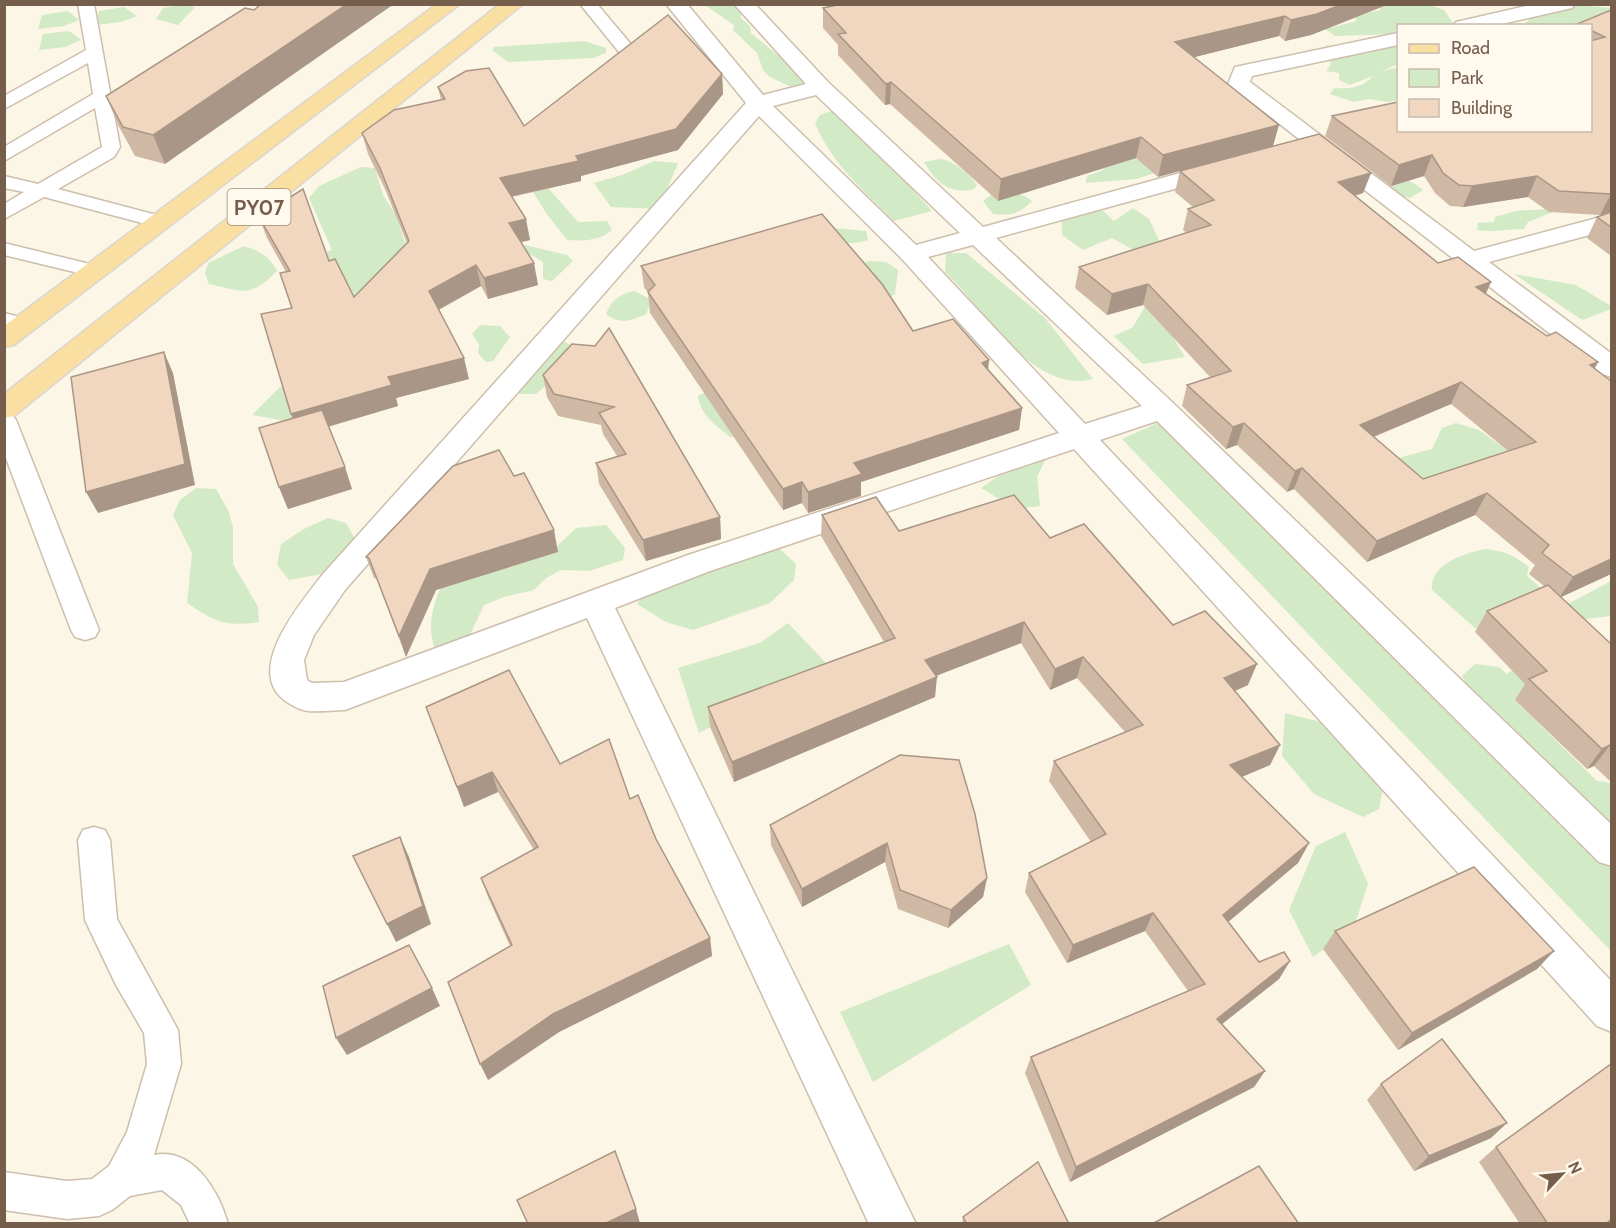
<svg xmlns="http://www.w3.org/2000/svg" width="1616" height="1228" viewBox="0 0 1616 1228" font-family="Cabin,sans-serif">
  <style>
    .green { fill: #d2eac6 }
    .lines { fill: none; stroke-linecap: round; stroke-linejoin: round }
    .service-casing { stroke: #cebead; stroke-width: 3 }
    .minor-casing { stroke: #cebead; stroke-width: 3 }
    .primary-casing { stroke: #dbd5d0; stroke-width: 3 }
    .service { fill: #fff; fill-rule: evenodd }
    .minor { fill: #fff; fill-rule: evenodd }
    .primary { fill: #f9dfa1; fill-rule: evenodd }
    .wall { fill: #cfb9a4; fill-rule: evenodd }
    .shaded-wall { fill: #a99686 }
    .building { fill: #f1d7bf; stroke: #a99686; stroke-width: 1.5; fill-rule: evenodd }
    .labels { text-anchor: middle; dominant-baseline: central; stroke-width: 5; stroke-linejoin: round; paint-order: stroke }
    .shield { fill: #fff9ee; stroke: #9f8c7d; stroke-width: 1.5 }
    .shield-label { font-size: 21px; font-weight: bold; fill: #765e4c }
  </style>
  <rect width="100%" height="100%" fill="#fcf6e7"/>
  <!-- green -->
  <g class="green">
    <path d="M746,4L752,6L740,17L750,26L751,33L780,57L807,66L809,80L805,89L791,87L770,77L763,70L757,53L733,30L734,25L705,5Z"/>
    <path d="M181,5L195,7L178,25L156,19L163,8Z"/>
    <path d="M1378,5H1430L1444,10L1453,23L1443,25L1398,26V34L1335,36L1325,29L1357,21L1353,15L1381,10Z"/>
    <path d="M1575,5L1611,8V26L1594,22L1588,26H1532L1525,23L1534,16Z"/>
    <path d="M124,7L137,16L121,22L96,25L99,11Z"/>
    <path d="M68,11L79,20L64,26L38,29L42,15Z"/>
    <path d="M69,31L81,40L65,47L39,50L43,34Z"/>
    <path d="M584,41L606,48V53L593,58L508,62L492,50L494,47Z"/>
    <path d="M1327,45L1366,54L1370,47L1398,46V64L1381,72L1398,67V100L1388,102L1368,99L1354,102L1330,94L1334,88C1350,89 1362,88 1373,76L1350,85L1339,80V73L1326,71L1331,64L1324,51Z"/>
    <path d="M840,108L932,211L894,221C864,191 831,163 815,123L820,115Z"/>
    <path d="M1121,151L1168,169L1136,179L1086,183L1087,176L1103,170Z"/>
    <path d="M941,159C954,161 969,174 977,185L974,189C949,195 936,182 924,162Z"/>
    <path d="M654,161L678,163L659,209L611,207L594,183L622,175Z"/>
    <path d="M361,167L375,168L383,195L396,215L411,261L359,306L345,278L284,285L286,275L329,260L318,255L332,250L309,198L319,186Z"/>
    <path d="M1366,174C1388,175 1405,175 1423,190L1410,198L1398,195Z"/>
    <path d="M527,182L548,188L578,222L607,221L612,230C600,241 584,241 567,240L546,213Z"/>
    <path d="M1010,192L1025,196L1032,201C1019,214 1011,216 993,214L983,201L991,195Z"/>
    <path d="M1098,206L1114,221L1133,208L1149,219L1162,247L1143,255L1112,238L1083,250L1062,235L1061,212Z"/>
    <path d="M1563,208L1528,222L1524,229C1508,229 1492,233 1477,230L1478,223L1494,222L1495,217L1516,211Z"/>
    <path d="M835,228L866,231L868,240C850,245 841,244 826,234Z"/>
    <path d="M525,245L567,255L573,261L552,281L543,279V262L525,251Z"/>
    <path d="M244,246C259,250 270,257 277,271C250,298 245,292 209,284L205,273L208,263Z"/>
    <path d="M946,253H966L1045,318L1093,379C1032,395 983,307 945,272Z"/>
    <path d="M869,261L886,262L898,270L895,294L889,297L846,271Z"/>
    <path d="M1514,274L1576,285L1611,306V309L1582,320Z"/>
    <path d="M634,291L652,300L646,314C631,321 620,325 606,314C612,300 619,294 634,291Z"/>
    <path d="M1146,305L1170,332L1185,357L1143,364L1114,336L1133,327Z"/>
    <path d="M480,325L500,326L510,337L493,361L486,362L478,353L479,344L472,334Z"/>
    <path d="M565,342L579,349L549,383L536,394H519L518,384L544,363L558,343Z"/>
    <path d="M729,381L749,434L730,437C716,425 700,415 698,396Z"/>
    <path d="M280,387L331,389L325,404L286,421L252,415Z"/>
    <path d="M1164,420L1611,868V951L1122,439Z"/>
    <path d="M1456,423L1479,430L1523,462L1470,511L1391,460L1432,449L1442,428Z"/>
    <path d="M1042,446L1048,455L1037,477L1040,506L1016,509L981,488Z"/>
    <path d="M196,488L216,489L228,510L233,527V564L258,607L259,622C226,627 215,622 187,603L192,553L173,515L180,500Z"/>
    <path d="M328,518L346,523L355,539L328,573L289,580L277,565L281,544L304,529Z"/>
    <path d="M606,525L625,548L623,560L589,571L561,570L546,578L534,590L504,597L484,605L467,641L438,656C426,633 431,607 442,585L468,580L558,552L556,547L576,528Z"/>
    <path d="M767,548L780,549L796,564L794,580L770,603L693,630L666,622L637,604L647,591Z"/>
    <path d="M1485,549C1504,551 1514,555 1529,567L1527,576L1542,589L1566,605L1611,581V616L1578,620H1490L1476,629L1432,590C1429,564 1465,553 1485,549Z"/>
    <path d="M788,623L827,664L699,733L678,668L760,643Z"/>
    <path d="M1475,664L1499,667L1507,674L1515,668L1539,665L1515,700L1597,781L1611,783V836L1474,699L1462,676Z"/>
    <path d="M1285,713L1348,729L1386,773L1379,809L1363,817L1314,794L1282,756Z"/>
    <path d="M1345,832L1368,884L1354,927L1313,957L1289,910L1316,846Z"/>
    <path d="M1009,944L1031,985L873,1082L840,1012Z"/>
  </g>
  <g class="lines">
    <!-- service casing -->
    <g class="service-casing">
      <g id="service">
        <path d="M78,4H94L120,147L114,157L58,189L168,218L171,222L168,226L161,228L44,197L4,219V204L24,192L4,188V176L38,184L102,147L95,108L4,161V147L93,94L88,63L4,109V96L86,50Z"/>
        <path d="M580,4H597L635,49L638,53L635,57H623Z"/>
        <path d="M4,243L102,267L105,271L102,275L95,277L4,255Z"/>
        <path d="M4,313L32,320L35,325L32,330L24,332L4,326Z"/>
        <path d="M4,412L12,415L16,420L99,630L95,637L85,640L75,637L71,630L4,453Z"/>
        <path d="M94,827L105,830L110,840L117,919L178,1030L181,1064L154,1155C193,1147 219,1191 228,1224H190L181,1205L162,1190L130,1196L112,1210L99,1216L67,1219L4,1210V1172L67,1181L92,1179L109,1166L127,1132L147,1064L144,1033L116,985L85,920L78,840L83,830Z"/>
      </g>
    </g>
    <!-- minor casing -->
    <g class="minor-casing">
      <g id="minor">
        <path d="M666,4H687L763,95L806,84L734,4H755L828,82L983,227L1213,164H1229L1233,169L1229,174L996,238L1172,402L1612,825V866L1599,862L1157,421L1100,440L1612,982V1032L1597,1026L1074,449L710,571L615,608L916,1224H869L587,618L345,710C333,710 320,712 308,711C300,710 293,706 287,702C241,672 302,601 323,574L746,103ZM816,95L960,233L916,245L773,106ZM759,116L902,259L1059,433L688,555L344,682L312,683L307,680L304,660L314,635L345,590ZM973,245L1142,406L1085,424L928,257Z"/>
        <path d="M1535,4H1575L1572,8L1493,26H1453L1456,22Z"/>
        <path d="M1398,33V45L1252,76L1250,82L1474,251L1612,214V229L1489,262L1612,354V377L1602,374L1228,84L1235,67Z"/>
      </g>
    </g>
    <!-- primary casing -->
    <g class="primary-casing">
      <g id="primary">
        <path d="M437,4H460L14,345L4,347V326Z"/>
        <path d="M500,4H523L14,416L4,418V394Z"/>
      </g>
    </g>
    <!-- service -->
    <use href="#service" class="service"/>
    <!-- minor -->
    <use href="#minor" class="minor"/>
    <!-- primary -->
    <use href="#primary" class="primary"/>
  </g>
  <!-- wall -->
  <g class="wall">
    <path d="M1389,4L1311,35L1285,41L1279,36L1194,57L1158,177L1136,158L998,201L890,104L885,105L838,55V45L823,28V8Z"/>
    <path d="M254,10L165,164L135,156L118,125L106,96Z"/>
    <path d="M1611,10V212L1600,215L1549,212L1528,197L1463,207L1450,206L1435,193L1424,176L1391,186L1325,136L1332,116L1590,130V26H1576L1577,24Z"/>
    <path d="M722,74L723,94L678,150L581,176V181L512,197L530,240L521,242L538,285L488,299L481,286L439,310L469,379L396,398L398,406L328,427L352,489L288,509L279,487L292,418V308L286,272L267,238L259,217L329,261L354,297L407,243L385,189L368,154L362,133L441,100L438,87L524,126Z"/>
    <path d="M1180,171L1371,173L1363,193L1355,196L1438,263L1491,282L1486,294L1547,336L1598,362L1595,368L1611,574L1561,597L1611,644V782L1594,766L1587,769L1515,700L1525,684L1475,632L1487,611L1544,586L1529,574L1535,565L1475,515L1367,562L1294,489L1287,492L1237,445L1226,449L1182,406L1187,385L1210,377L1143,305L1107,315L1075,288L1079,267L1187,233L1183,230L1188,209L1193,207L1175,192ZM1451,404L1508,451L1423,479L1374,437Z"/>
    <path d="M1611,212V256L1587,238L1597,217Z"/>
    <path d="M641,266L913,331L988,370L1022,408L1019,430L861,482V496L808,513L802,503L783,510L650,313L648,293L644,287Z"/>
    <path d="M572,344L720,517L721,539L646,561L599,484L596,463L617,456L603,434L601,425L558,416L547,397L543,375Z"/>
    <path d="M514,476L558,552L436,590L406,657L377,579L374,578L366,557Z"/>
    <path d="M822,515L899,531L1050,538L1173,625L1248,685L1235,691L1280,745L1270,765L1242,777L1309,843L1298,863L1228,922L1259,962L1290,961L1279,979L1222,1024L1265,1071L1254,1087L1070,1182L1025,1073L1031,1057L1188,991L1145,931L1067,963L1025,892L1029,873L1091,842L1049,781L1054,761L1125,732L1077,678L1050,690L1021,643L936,675L935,697L734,782L710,727L708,707L884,642L821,536Z"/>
    <path d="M434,727L560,764L630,799L656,839L710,938L712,956L559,1032L488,1080L510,946L488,897L481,878L534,850L498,792L464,807Z"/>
    <path d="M900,755L987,878L983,897L948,928L898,909L885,862L802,907L771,845L770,825Z"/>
    <path d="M1335,931L1554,951L1537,969L1398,1050L1323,949Z"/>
    <path d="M1381,1084L1491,1138L1414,1171L1367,1100Z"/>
    <path d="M1496,1147L1606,1224H1520L1479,1162Z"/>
    <path d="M963,1217L1069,1224H962Z"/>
  </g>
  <!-- shaded-wall -->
  <g class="shaded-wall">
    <path d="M347,4H394L165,164L153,135Z"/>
    <path d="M1343,4H1389L1311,35L1285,41L1291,20Z"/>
    <path d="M1285,16L1279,36L1171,63L1175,42Z"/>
    <path d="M722,74L723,94L678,150L581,176V181L504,198L500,178L576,156Z"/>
    <path d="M891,82L890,104L885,105L886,84Z"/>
    <path d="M1279,125L1273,146L1158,177L1163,155Z"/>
    <path d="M1141,137L1136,158L998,201L1001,179Z"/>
    <path d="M1432,155L1424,176L1391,186L1399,165Z"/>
    <path d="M1371,173L1363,193L1331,203L1338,182Z"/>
    <path d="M1537,176L1528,197L1463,207L1472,186Z"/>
    <path d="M1611,194V212L1600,215Z"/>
    <path d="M526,219L530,240L513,244L509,223Z"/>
    <path d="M534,263L538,285L488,299L484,278Z"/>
    <path d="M476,265L481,286L434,312L429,291Z"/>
    <path d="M1491,282L1481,303L1476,287Z"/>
    <path d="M1148,284L1143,305L1107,315L1112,294Z"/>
    <path d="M164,352L173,373L195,485L98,513L86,492Z"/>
    <path d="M464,358L469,379L396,398L398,406L299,435L291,414L388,377Z"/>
    <path d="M989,360L987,382L982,363Z"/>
    <path d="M1598,362L1586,384L1590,365Z"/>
    <path d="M1461,382L1451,404L1351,446L1360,425Z"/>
    <path d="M1022,408L1019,430L861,482V496L808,513V492L854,463Z"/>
    <path d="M1244,423L1237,445L1226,449L1233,427Z"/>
    <path d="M345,467L352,489L288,509L279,487Z"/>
    <path d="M1302,468L1294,489L1287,492L1295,471Z"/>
    <path d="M802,482V503L783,510V489Z"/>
    <path d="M1487,493L1475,515L1367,562L1377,541Z"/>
    <path d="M720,517L721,539L646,561L643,540Z"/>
    <path d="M554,530L558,552L436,590L406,657L399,636L430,569Z"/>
    <path d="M1611,559V574L1559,598L1573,577Z"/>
    <path d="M1024,622L1021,643L923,681L925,660Z"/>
    <path d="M1083,657L1077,678L1050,690L1055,669Z"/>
    <path d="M1257,664L1248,685L1216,699L1224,678Z"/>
    <path d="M937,677L935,697L734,782L732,762Z"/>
    <path d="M1280,745L1270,765L1222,785L1230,765Z"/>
    <path d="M1610,745L1594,766L1587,769L1602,749Z"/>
    <path d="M492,772L498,792L464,807L457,787Z"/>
    <path d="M400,837L409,857L431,924L396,942L387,924Z"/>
    <path d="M887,843L885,862L802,907V889Z"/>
    <path d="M1309,843L1298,863L1214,934L1223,915Z"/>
    <path d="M987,878L983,897L948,928L951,910Z"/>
    <path d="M1153,913L1145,931L1067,963L1073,945Z"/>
    <path d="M710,938L712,956L559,1032L488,1080L480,1064L553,1014Z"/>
    <path d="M1554,951L1537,969L1398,1050L1412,1033Z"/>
    <path d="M1290,961L1279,979L1207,1036L1217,1019Z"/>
    <path d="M432,988L440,1006L347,1055L336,1038Z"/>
    <path d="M1265,1071L1254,1087L1070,1182L1076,1167Z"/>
    <path d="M1507,1123L1491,1138L1414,1171L1429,1156Z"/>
    <path d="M636,1209L640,1223L639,1224H604Z"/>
  </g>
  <!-- building -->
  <g class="building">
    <path d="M261,4H347L153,135L123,127L106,96L245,8L254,10Z"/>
    <path d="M842,4H1343L1317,14L1291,20L1285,16L1175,42L1279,125L1163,155L1141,137L1001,179L891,82L886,84L838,34L846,33L823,8Z"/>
    <path d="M1611,10V194L1559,191L1537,176L1472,186L1459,185L1443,173L1432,155L1399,165L1332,116L1398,102V130H1590V41L1605,37L1590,30V26H1581L1577,24Z"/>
    <path d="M668,15L722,74L676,129L576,156L579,161L500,178L526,219L509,223L534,263L484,278L476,265L429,291L464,358L388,377L392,385L291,414L261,314L292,308L280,273L290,271L259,217L303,189L329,261L335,259L354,297L409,241L380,168L362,133L394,110L445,99L438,87L466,71L489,68L524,126Z"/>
    <path d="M1319,134L1371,173L1338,182L1438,263L1458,257L1491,282L1476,287L1547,336L1556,332L1598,362L1590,365L1611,381V559L1573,577L1542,553L1549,545L1487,493L1377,541L1302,468L1295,471L1244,423L1233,427L1187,385L1231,371L1148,284L1112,294L1079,267L1211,225L1188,209L1214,200L1180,171ZM1461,382L1536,442L1423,479L1360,425Z"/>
    <path d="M1611,212V227L1597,217Z"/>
    <path d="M822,214L882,284L913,331L953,319L989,360L982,363L1022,408L854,463L862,474L808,492L802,482L783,489L648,292L655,285L641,266Z"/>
    <path d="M609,328L720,517L643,540L596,463L626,454L599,413L614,407L554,394L543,375L572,344L595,346Z"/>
    <path d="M164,352L185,464L86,492L71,377Z"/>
    <path d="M322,410L345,467L279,487L259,428Z"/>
    <path d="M499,450L514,476L524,473L554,530L430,569L399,636L369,558L366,557L453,466Z"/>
    <path d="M1014,495L1050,538L1084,524L1173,625L1205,611L1257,664L1224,678L1280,745L1230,765L1309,843L1223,915L1259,962L1284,952L1290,961L1217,1019L1265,1071L1076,1167L1031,1057L1205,984L1153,913L1073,945L1029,873L1106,834L1054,761L1143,725L1083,657L1055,669L1024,622L925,660L937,677L732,762L708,707L895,638L822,515L876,497L899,531Z"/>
    <path d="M1548,585L1611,644V747L1610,745L1602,749L1529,679L1547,671L1487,611Z"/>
    <path d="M509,670L560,764L609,739L630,799L638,795L656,839L710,938L553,1014L480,1064L448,982L512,945L481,878L538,847L492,772L457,787L426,707Z"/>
    <path d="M900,755L959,760L975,814L987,878L951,910L900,890L887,843L802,889L770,825Z"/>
    <path d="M400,837L423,906L387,924L353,856Z"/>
    <path d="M1474,867L1554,951L1412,1033L1335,931Z"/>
    <path d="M409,945L432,988L336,1038L323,986Z"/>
    <path d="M1442,1039L1507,1123L1429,1156L1381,1084Z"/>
    <path d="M1611,1064V1219L1606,1224H1548L1496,1147Z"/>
    <path d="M615,1151L636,1209L604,1224H528L517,1200Z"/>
    <path d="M1038,1162L1069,1224H967L963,1217Z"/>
    <path d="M1259,1166L1299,1224H1152Z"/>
  </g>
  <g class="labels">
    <!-- shield labels -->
    <rect class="shield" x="227.5" y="189" width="63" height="36" rx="4.5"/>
    <g class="shield-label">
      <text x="259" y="207">PY07</text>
    </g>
  </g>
  <!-- border -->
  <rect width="1616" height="1228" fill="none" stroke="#765e4c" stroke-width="12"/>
  <!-- legend -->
  <rect x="1397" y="24" width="195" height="108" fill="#fff9ee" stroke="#c8bbad" stroke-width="1.5"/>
  <rect x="1409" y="44" width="30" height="9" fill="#f9dfa1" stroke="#c8bbad" stroke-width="1.5"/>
  <text x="1451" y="54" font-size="18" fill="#765e4c">Road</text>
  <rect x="1409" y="69" width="30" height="18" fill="#d2eac6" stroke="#c8bbad" stroke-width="1.5"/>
  <text x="1451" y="84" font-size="18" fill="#765e4c">Park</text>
  <rect x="1409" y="99" width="30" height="18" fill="#f1d7bf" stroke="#c8bbad" stroke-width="1.5"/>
  <text x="1451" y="114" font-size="18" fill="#765e4c">Building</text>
  <!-- north arrow -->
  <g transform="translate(1562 1174) rotate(64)" stroke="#fff9ee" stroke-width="4.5" paint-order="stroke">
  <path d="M0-4.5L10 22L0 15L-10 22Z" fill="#765e4c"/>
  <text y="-9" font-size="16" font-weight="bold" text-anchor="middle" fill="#765e4c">N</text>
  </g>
</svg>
